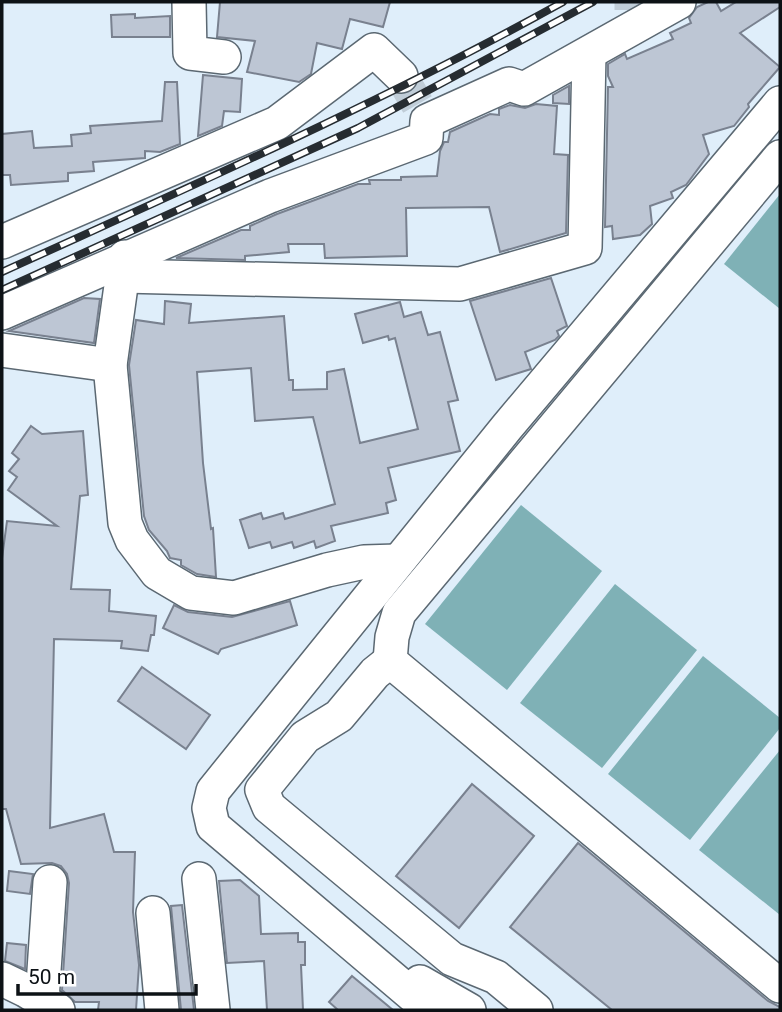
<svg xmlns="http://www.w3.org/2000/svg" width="782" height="1012" viewBox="0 0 782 1012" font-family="Roboto,sans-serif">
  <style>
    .water { fill: #7fb1b6 }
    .building { fill: #bdc6d4; stroke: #79818f; stroke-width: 2 }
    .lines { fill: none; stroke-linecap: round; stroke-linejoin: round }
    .minor-tunnel { stroke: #c0cdd8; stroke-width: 33; stroke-dasharray: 33 17; stroke-linecap: butt }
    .minor-casing { stroke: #5b6872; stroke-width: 36 }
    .minor { stroke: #fff; stroke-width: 33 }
    .rail-casing { stroke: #262c31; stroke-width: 8 }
    .rail { stroke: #fff; stroke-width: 5; stroke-dasharray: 16; stroke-linecap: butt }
  </style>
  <rect width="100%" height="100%" fill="#dfeefa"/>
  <!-- water -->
  <g class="water">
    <path d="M780,194V309L724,264Z"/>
    <path d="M521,505L602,571L507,690L425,624Z"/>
    <path d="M615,584L697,650L602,768L520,703Z"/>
    <path d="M703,656L780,718V728L690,840L608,774Z"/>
    <path d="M780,750V915L699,850Z"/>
  </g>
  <!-- building -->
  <g class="building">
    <path d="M220,2H390L383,27L350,19L342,49L317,43L311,74L299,82L247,72L255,41L217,37Z"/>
    <path d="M708,2H716L721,11L736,2H780V7L740,33L780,67L748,104L749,107L734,126L703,135L709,154L686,185L671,192L673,198L650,206L652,224L640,235L613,239L612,226L605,227L608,87H613L608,76V64L625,54L627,59L673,39L670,33L691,23L689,18L697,7Z"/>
    <path d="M135,14V18L170,16V37H112L111,15Z"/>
    <path d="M203,75L242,79L240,112L224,111L222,126L198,136Z"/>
    <path d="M165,82H177L180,144L160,152L145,151V158L93,162L94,171L68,173V181L11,185L10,175H2V134L32,131L34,148L72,146L71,135L91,133L90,126L162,121Z"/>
    <path d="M569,86V104L553,103V95Z"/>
    <path d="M536,104L557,106L554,154L568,155L566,233L500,252L489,207L406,208L407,256L325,258L324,244H288L289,252L245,256V260L176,258L241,230H250V226L277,214L358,184H370L369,180H401V177L437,176L440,151L444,142H448L450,132L490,114L499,115V109L510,105L525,108Z"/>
    <path d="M551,278L567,326L557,331L559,336L555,340L525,352L531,369L496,380L470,301Z"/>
    <path d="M84,298L100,299L94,343L9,331Z"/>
    <path d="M165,301L191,304L189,323L284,316L289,380H293V390L327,389V372L344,369L360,443L418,429L395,338L389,340L388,336L363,343L355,314L400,302L404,317L421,312L428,335L440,332L458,400L448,402L460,451L388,468L396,500L386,503L388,513L331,526L335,541L316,548L314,541L294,548L292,542L272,548L270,542L249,548L240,520L261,513L263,519L283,513L285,519L335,504L313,417L255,421L251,368L197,372L203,463L211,529L213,528L216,577L197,574L181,565V560L170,558L167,551L149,530L144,516L129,365L136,320L164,324Z"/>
    <path d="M31,426L42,434L83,431L88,495L80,496L71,589L110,590L109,611L156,616L154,635H151L148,651L121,648L122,641L54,639L50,828L104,814L114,852H135L133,912L139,965L136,1010H98L99,1002H75L62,990L69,883L67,874L61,866L52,863L21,864L6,809H2V558L7,521L57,526L8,490L17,477L9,471L19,459L12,453Z"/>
    <path d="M290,601L297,625L221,649L218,654L163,628L174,605L188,612L232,617Z"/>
    <path d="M142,667L210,715L186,749L118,701Z"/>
    <path d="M472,784L534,836L459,928L396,876Z"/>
    <path d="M578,843L768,1001L780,1007V1010H612L510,927Z"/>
    <path d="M9,871L33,874L30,894L7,891Z"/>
    <path d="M240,880L259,896L261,934L298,933V942H305V965H301L303,1010H267L264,961L227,963L219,881Z"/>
    <path d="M182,905L194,1010H181L171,906Z"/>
    <path d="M7,943L26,945L25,969L5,961Z"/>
    <path d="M352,976L393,1010H338L329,1002Z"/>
  </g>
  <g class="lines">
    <!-- minor-tunnel -->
    <g class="minor-tunnel">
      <path d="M631,2V10"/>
      <path d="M401,76L427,121"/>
    </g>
    <!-- minor casing -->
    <g class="minor-casing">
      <g id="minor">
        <path d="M189,2L190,53L224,57"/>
        <path d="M780,157L399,613L392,637L390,661L780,986"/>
        <path d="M2,242L277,123L374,50L401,76"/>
        <path d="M125,257L110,365L125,523L132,540L157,573L191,593L234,598L327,570L364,562L397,561"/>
        <path d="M123,276L460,284L585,248L589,54"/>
        <path d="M2,313L270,196L426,138L427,121L509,84L524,89L679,2"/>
        <path d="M2,350L110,365"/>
        <path d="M390,661L375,673L339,716L305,737L262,790L269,807L452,959L496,977L536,1010"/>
        <path d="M199,879L213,1010"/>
        <path d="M153,913L162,1010"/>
        <path d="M2,979L25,990L58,1010"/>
        <path d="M413,988L420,982L469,1010"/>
        <path d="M42,1000L50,882"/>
        <path d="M430,1010L213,826L209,808L213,791L507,427L780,103"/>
      </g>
    </g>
    <!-- minor -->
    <use href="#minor" class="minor"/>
    <!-- rail casing -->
    <g class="rail-casing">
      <g id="rail">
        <path d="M2,272C191,186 381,103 563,2"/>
        <path d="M2,290L358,128L593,2"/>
      </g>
    </g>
    <!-- rail -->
    <use href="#rail" class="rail"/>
  </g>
  <!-- border -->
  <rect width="782" height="1012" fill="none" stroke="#0d1216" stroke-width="7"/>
  <!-- scale -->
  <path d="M18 984v10h178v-10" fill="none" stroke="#0d1216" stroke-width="3.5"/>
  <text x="28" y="984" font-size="21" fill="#0d1216" stroke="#ffffff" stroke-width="5" paint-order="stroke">50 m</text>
</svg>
